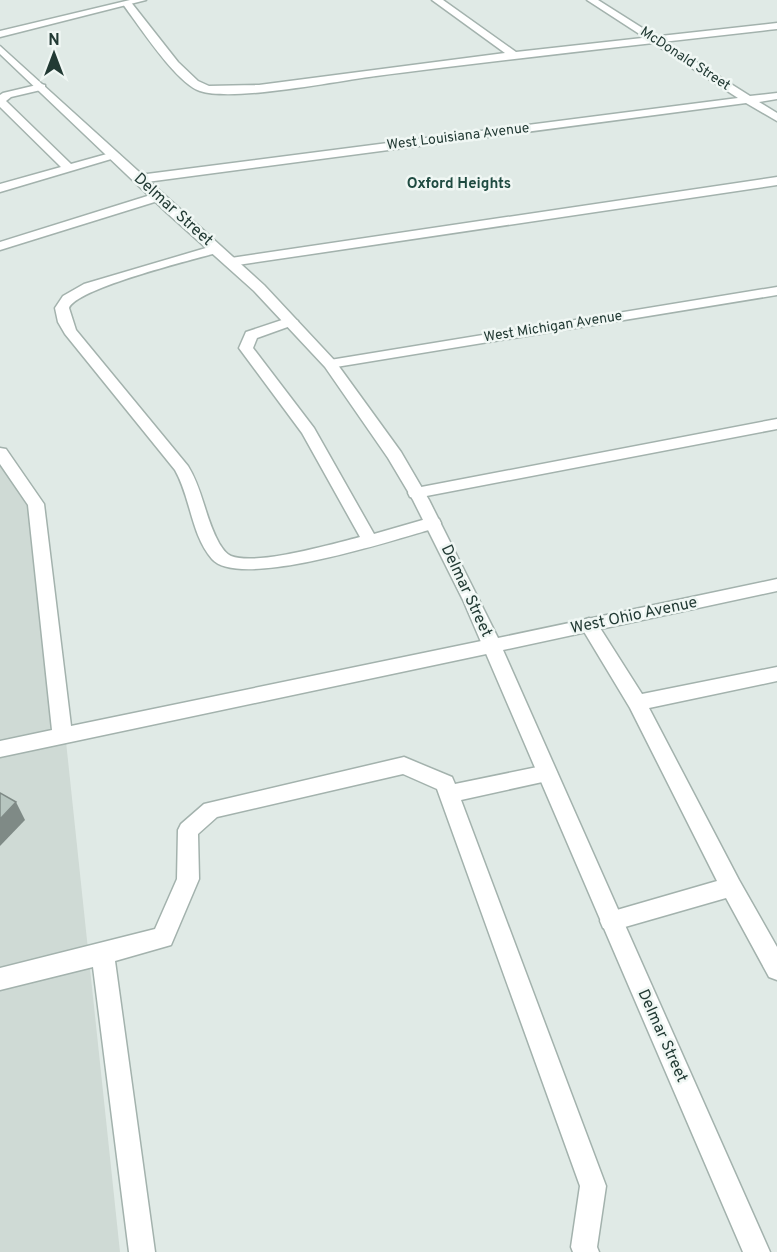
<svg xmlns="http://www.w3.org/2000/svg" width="777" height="1252" viewBox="0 0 777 1252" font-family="Overpass,sans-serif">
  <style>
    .built { fill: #cfdad5 }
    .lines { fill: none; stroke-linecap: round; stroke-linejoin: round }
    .service-casing { stroke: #a3b2ad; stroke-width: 3 }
    .minor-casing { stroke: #a3b2ad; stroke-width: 3 }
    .tertiary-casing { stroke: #a3b2ad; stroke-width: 3 }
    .service { fill: #fff; fill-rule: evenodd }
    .minor { fill: #fff; fill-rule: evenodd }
    .tertiary { fill: #fff; fill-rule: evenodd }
    .shaded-wall { fill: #7f8a86 }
    .building { fill: #b6c5bf; stroke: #7f8a86; stroke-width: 1.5 }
    .labels { text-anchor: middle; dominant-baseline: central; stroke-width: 5; stroke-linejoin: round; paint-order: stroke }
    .far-street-label { font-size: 14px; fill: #223a34; stroke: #f0f7f4 }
    .far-neighbourhood-label { font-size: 15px; font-weight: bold; fill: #1f4b41; stroke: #f0f7f4 }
    .street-label { font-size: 16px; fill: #223a34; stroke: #f0f7f4 }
  </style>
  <rect width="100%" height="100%" fill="#e0eae6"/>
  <!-- built -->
  <path class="built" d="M0,446L41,505L120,1252H0Z"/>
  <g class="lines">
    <!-- service casing -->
    <g class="service-casing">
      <g id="service">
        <path d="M432,0H443L516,52L777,23V29C643,44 509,59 376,76C336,81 234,102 200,91C176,83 138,24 122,3L130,1L178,62L198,81L209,86L259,85L505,53Z"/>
        <path d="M41,84L45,85V89L11,97L6,101L71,164L114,152L120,155L118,157L0,192V184L61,167L0,107V95L3,93Z"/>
        <path d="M777,177V185L231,266L225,262L231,258Z"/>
        <path d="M157,193L161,194V200L0,250V242Z"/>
        <path d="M216,245L220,246L222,249L220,252C195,259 77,288 69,308L76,330L188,466C203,490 205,518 219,543C222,548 226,554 231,556C257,566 332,544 360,537L302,433L239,348L246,332L291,317L298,321L296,324L257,338L253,348L314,428L374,534L433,517L439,519L441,523L439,527C400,538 240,591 212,559C191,535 191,498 175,470L65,334L58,322L55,308L63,296L84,284Z"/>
        <path d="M777,419V429L416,498L410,497L408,493L410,489L416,488Z"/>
        <path d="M0,448L6,449L44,504L71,726L491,639L497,641L500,646L497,651L491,653L0,757V741L52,730L28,505L0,464Z"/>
        <path d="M589,618L595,620L642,694L777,667V681L649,708L739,880L777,947V980L769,977L726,898L611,931L603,928L600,921L603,914L717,881L630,708L580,625L583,620Z"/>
        <path d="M404,757L452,777L455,784L547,765L554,767L557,773L554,779L547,781L461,800L606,1186L597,1247L599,1252H573L571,1247L580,1186L437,789L403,774L217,817L198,834L199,879L171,945L115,961L155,1252H129L93,967L0,990V968L155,929L177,879L178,830L181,824L204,804Z"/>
      </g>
    </g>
    <!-- minor casing -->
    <g class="minor-casing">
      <g id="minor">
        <path d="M130,0H146L0,37V31Z"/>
        <path d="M0,46L264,285L335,361L401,452L429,500L498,638L777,579V591L503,650L770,1252H743L463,600L413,500L388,458L325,367L254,291L167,213L0,54Z"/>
      </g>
    </g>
    <!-- tertiary casing -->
    <g class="tertiary-casing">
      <g id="tertiary">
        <path d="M587,0H598L750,96L777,93V99L759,102L777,113V121L746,103L139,183L133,179L139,175L738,98Z"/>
        <path d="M777,287V295L330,368L323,364L330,360Z"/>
      </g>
    </g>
    <!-- service -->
    <use href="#service" class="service"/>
    <!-- minor -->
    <use href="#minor" class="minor"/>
    <!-- tertiary -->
    <use href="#tertiary" class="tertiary"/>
  </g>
  <!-- shaded-wall -->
  <path class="shaded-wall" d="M16,802L25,820L0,846V819Z"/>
  <!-- building -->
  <path class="building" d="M0,793L16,802L0,819Z"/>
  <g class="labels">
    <!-- far-street labels -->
    <g class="far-street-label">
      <text transform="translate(685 59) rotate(33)">McDonald Street</text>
      <text transform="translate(458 137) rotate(-7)">West Louisiana Avenue</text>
      <text transform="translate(553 327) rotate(-9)">West Michigan Avenue</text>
    </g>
    <!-- far-neighbourhood labels -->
    <g class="far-neighbourhood-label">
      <text x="459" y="184">Oxford Heights</text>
    </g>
    <!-- street labels -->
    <g class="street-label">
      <text transform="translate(173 210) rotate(42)">Delmar Street</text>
      <text transform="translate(466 591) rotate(65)">Delmar Street</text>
      <text transform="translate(634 616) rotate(-12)">West Ohio Avenue</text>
      <text transform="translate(662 1036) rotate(66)">Delmar Street</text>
    </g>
  </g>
  <!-- north arrow -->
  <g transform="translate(54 54)" stroke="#f0f7f4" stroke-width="4.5" paint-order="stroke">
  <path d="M0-4.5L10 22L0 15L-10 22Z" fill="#223a34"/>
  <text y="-9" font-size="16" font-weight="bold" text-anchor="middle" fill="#223a34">N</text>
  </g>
</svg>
